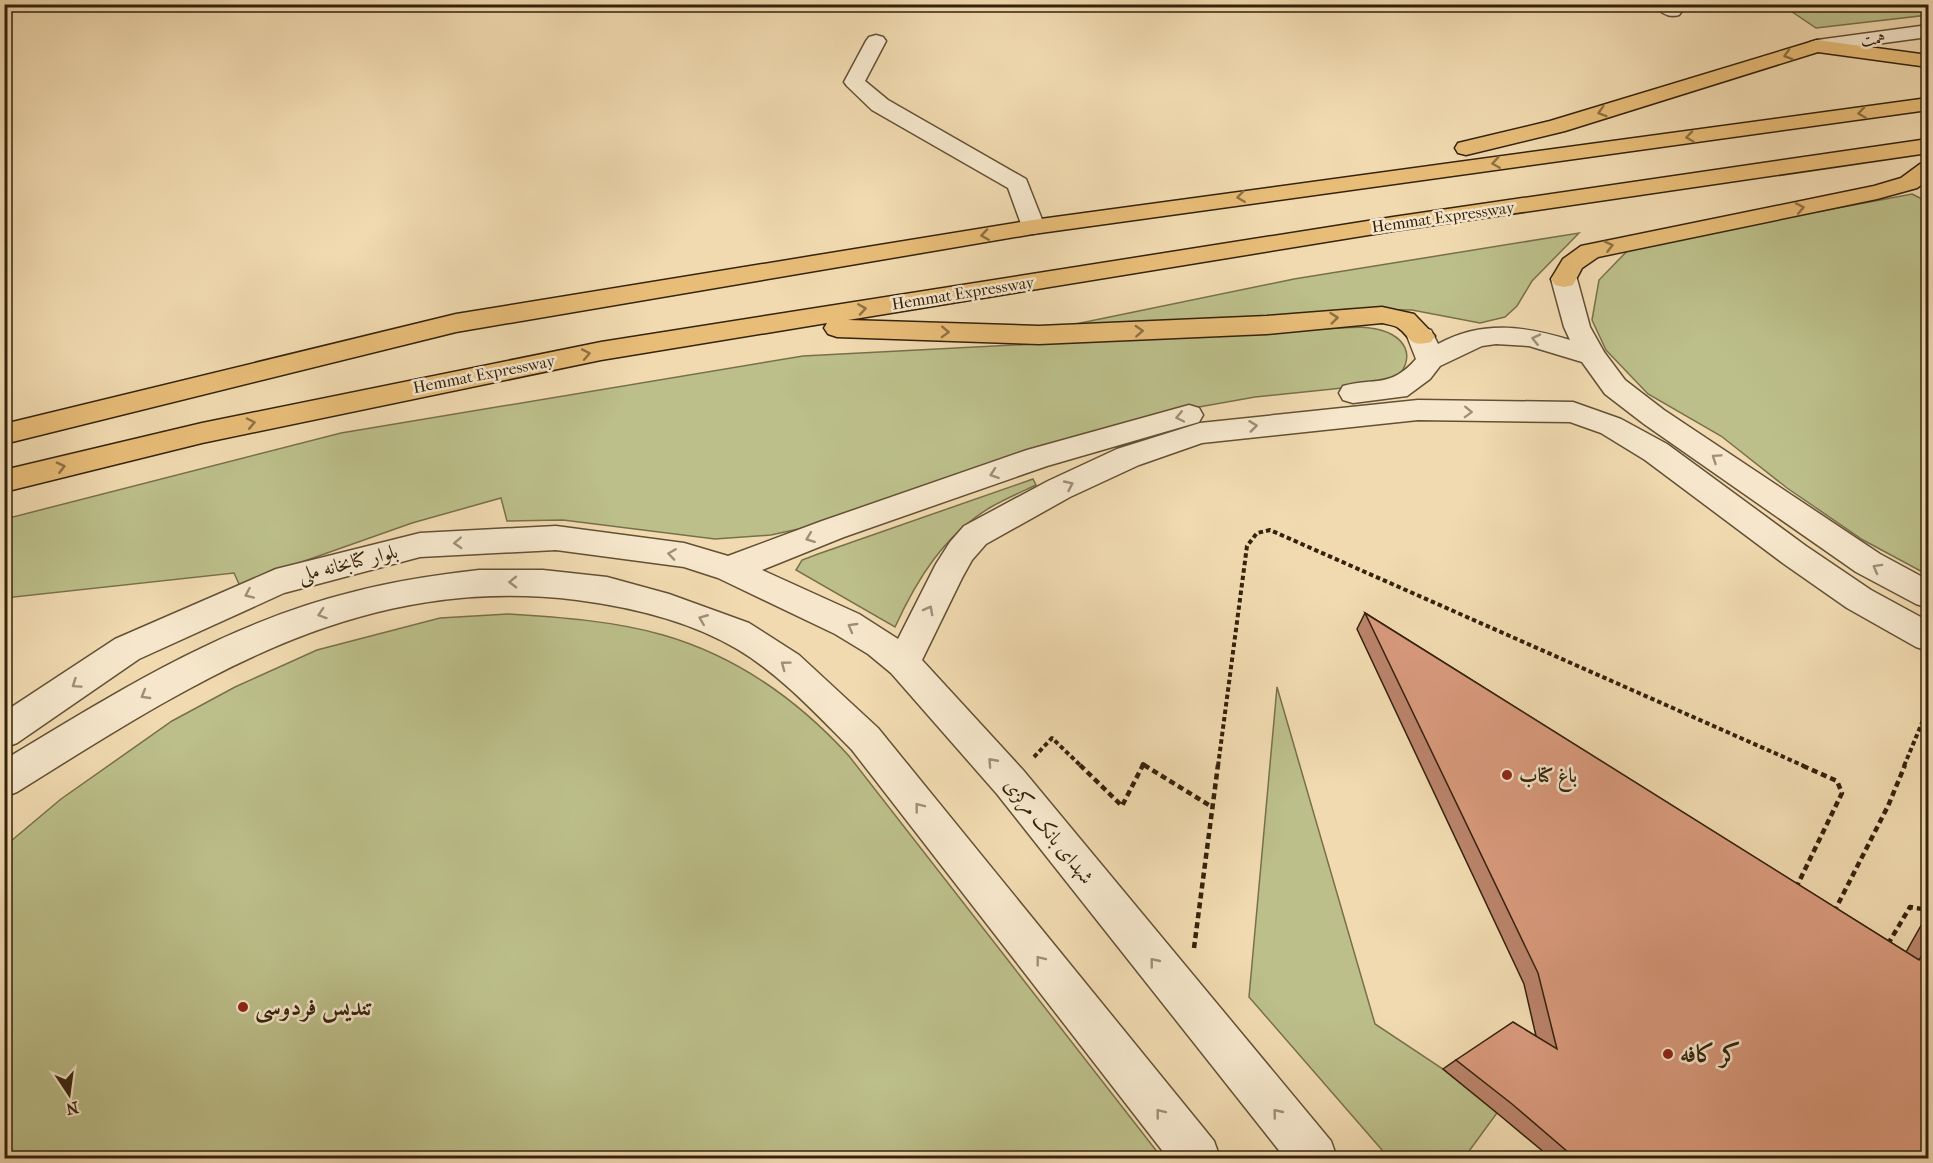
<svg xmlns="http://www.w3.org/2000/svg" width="1933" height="1163" viewBox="0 0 1933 1163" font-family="'IM FELL French Canon',Amiri,serif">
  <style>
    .green { fill: #bcbf8a; stroke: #78704b; stroke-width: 1.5 }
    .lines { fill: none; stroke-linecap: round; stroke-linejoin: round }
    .minor-casing { stroke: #635035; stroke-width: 3 }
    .highway-casing { stroke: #34220c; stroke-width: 3 }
    .path-far1 { stroke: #34220c; stroke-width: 4; stroke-dasharray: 4.5 3; stroke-linecap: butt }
    .path { stroke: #34220c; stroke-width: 4.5; stroke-dasharray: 6 4; stroke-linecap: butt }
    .minor { fill: #f6e7cc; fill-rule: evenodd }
    .highway { fill: #e8bd78; fill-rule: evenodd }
    .wall { fill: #bb846c; stroke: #34220c; stroke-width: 1.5 }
    .building { fill: #d99a7d; stroke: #34220c; stroke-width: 1.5 }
    .oneway { stroke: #8e7042 }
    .oneway2 { stroke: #9f8e76 }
    .poi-dot { fill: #8f2418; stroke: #f6e7cc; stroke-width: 2 }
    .labels { text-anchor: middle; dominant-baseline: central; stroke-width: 5; stroke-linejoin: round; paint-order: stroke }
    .far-street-label { font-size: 16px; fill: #34220c; stroke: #f6e7cc }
    .street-label { font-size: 20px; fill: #34220c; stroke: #f6e7cc }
    .poi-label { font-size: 20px; font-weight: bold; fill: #34220c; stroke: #f6e7cc; text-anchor: start }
    .near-poi-label { font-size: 24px; font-weight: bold; fill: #34220c; stroke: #f6e7cc; text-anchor: start }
  </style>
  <rect width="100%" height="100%" fill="#f1dab0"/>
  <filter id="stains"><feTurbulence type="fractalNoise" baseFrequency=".00333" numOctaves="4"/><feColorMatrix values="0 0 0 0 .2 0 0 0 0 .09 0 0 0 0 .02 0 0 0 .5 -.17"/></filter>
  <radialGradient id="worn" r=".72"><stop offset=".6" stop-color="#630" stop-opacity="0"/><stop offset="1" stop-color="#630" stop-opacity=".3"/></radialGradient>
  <!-- green -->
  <g class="green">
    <path d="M1782,5H1928V15L1816,28Z"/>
    <path d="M1912,194L1928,202V575L1863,540L1787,488L1721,436L1648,394L1606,350L1592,320L1599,280L1631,247Z"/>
    <path d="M1579,233L1532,281L1517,306L1505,317L1480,323L1412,310L1349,309L1264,319L1066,326L1294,279Z"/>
    <path d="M1341,328C1351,328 1361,326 1370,328C1405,332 1421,358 1391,383L1255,397L1182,410L835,521L771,535L715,539L563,520L507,521L501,498L412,523L262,576L240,586L234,573L5,598V519L341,433L803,356Z"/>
    <path d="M1033,479L1036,485C1021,492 1005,499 991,507C944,535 917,579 895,627L796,570L802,560L818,554Z"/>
    <path d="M508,614C558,617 615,621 663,635C736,656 798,700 849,756L1162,1158H5V846L61,799L172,721L235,687L317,650L440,618Z"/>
    <path d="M1277,687L1375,1024L1443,1069L1497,1113L1464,1158H1389L1249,997Z"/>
  </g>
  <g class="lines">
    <!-- minor casing -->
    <g class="minor-casing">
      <g id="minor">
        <path d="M1654,4H1676L1682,11L1679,15C1668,18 1660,13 1654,4Z"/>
        <path d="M1928,25V37L1817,52L1810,50L1807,46L1810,42L1817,40Z"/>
        <path d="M876,35L883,37L886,41L865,81L888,100L1026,179L1045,227L1042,232L1033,234L1024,232L1008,188L872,110L847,86L844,82L866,41L869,37Z"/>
        <path d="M1564,271L1573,273L1577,279L1590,327L1604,352L1625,380L1664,410L1880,554L1928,580V608L1916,604L1856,572L1644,424L1605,394L1582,362L1529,346L1496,344L1482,346L1440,366L1430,379L1407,396L1353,403L1343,400L1339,393L1343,386C1375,377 1390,389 1416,359L1407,336L1411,330L1421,327L1431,330L1438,344C1482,320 1524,326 1570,340L1564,327L1551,279L1555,273Z"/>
        <path d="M1418,400L1573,402L1621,419L1667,444L1806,546L1871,590L1928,621V651L1916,647L1847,608L1784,564L1645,460L1601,433L1570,422L1418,420L1202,443L1139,465L1070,497L986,544L972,560L962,578L922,660L1023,770L1331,1141L1337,1158H1285L997,794L891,673L868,654L835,634L718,578L684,567L556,550L420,557L284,593L139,659L17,743L4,748V712L115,639L276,569L420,533L556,526L684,543L728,556L822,521L1027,450L1189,405L1199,408L1203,415L1199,422L1047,466L844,537L762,570L859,614L898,639L936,564L950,542L964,526L1048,481L1117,449L1200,423Z"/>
        <path d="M479,570H543L607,577L669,594L749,623L799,655L878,728L1214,1141L1220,1158H1168L852,750C816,714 781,675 737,649C690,621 631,607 577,600C357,573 195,681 17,792L4,797V760C115,693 226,623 353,592C394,581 436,575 479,570Z"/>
      </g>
    </g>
    <!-- highway casing -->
    <g class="highway-casing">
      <g id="highway">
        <path d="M1817,40L1928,55V67L1818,52L1565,131L1466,155L1458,153L1455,148L1458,143L1550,121Z"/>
        <path d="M1928,98V110L1033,234L456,332L4,444V424L456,314L1033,220Z"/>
        <path d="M1928,139V153L1393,231L848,320L1039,326L1267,316L1382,307L1414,314L1435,336L1431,342C1408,348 1412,337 1397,327C1393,325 1386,324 1382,323L1267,334L1039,344L837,337L828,334L824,328L827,323L601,360L202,443L4,492V470L202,423L601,342L1393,217Z"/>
        <path d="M1928,162V180L1917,188L1877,199L1598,257L1582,268L1573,285L1564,287L1555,285L1551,279L1563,259L1581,246L1874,186L1901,178L1920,164Z"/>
      </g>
    </g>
    <!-- path-far1 -->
    <g class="path-far1">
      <path d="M1034,757L1052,738L1081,766"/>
      <path d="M1142,766L1143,764L1147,766"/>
      <path d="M1218,766L1247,546L1257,533L1270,530L1804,766"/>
      <path d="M1904,766L1924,718L1928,720"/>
    </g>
    <!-- path -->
    <g class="path">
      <path d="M1080,765L1122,806L1143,765"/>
      <path d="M1144,765L1212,807"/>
      <path d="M1796,888L1842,793L1837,781L1801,765"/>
      <path d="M1834,912L1888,806L1905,765"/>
      <path d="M1888,944L1910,907L1928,910"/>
      <path d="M1194,948L1218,765"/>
    </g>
    <!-- minor -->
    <use href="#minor" class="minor"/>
    <!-- highway -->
    <use href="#highway" class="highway"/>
  </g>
  <!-- wall -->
  <path class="wall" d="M1365,613L1906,952L1923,922L1929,919V1158H1551L1497,1113L1443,1069L1456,1060L1536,1036L1524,984L1357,629Z"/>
  <!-- building -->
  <path class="building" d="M1365,613L1919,960L1929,944V1158H1575L1512,1104L1456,1060L1513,1022L1557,1049L1538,973Z"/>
  <!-- one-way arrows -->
  <defs><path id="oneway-chevron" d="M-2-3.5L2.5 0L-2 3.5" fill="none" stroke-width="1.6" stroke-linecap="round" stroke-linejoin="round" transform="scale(1.5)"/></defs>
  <g class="oneway">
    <use href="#oneway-chevron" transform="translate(1788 55) rotate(163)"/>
    <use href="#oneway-chevron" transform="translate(1602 112) rotate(163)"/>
    <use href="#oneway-chevron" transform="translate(1862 113) rotate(172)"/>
    <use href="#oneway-chevron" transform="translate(1690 137) rotate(172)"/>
    <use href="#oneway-chevron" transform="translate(1496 163) rotate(172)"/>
    <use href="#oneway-chevron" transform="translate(1241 197) rotate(172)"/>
    <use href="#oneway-chevron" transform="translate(1800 208) rotate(-11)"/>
    <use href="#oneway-chevron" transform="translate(985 235) rotate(171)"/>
    <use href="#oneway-chevron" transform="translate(1609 246) rotate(-14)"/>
    <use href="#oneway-chevron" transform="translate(862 309) rotate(-9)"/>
    <use href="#oneway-chevron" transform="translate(1334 318) rotate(-6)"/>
    <use href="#oneway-chevron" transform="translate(1139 331) rotate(-3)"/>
    <use href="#oneway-chevron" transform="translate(945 332) rotate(2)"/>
    <use href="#oneway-chevron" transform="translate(586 354) rotate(-11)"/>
    <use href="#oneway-chevron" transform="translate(251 423) rotate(-12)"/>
    <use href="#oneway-chevron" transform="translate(61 467) rotate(-14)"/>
  </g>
  <g class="oneway2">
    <use href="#oneway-chevron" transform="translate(1536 339) rotate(-167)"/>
    <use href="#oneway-chevron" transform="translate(1468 412) rotate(2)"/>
    <use href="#oneway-chevron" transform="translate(1180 417) rotate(168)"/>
    <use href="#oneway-chevron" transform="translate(1253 426) rotate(-7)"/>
    <use href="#oneway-chevron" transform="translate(1716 458) rotate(-146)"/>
    <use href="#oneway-chevron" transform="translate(994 474) rotate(161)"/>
    <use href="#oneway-chevron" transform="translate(1069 485) rotate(-25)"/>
    <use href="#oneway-chevron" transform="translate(810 538) rotate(159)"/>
    <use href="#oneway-chevron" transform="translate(458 543) rotate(177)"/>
    <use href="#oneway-chevron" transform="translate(672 554) rotate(-172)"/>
    <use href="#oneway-chevron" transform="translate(1877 568) rotate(-151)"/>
    <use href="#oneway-chevron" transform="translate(513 582) rotate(179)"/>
    <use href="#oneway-chevron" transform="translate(249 594) rotate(156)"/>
    <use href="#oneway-chevron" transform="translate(929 610) rotate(-62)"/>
    <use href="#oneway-chevron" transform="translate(322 614) rotate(162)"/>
    <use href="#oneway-chevron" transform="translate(703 619) rotate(-158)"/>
    <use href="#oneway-chevron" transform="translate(852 627) rotate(-150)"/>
    <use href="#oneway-chevron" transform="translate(785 665) rotate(-143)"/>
    <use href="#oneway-chevron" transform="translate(76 684) rotate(146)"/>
    <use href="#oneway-chevron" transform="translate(145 695) rotate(150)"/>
    <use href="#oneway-chevron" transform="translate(992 762) rotate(-132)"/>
    <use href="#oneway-chevron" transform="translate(919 807) rotate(-128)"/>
    <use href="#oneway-chevron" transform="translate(1040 960) rotate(-128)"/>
    <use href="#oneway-chevron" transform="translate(1154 962) rotate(-129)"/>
    <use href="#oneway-chevron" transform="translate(1160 1113) rotate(-128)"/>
    <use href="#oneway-chevron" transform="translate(1277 1113) rotate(-129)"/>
  </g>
  <!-- markers -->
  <g class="poi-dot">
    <circle cx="1507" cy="775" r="6"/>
    <circle cx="243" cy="1007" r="6"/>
    <circle cx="1668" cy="1054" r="6"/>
  </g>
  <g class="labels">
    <!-- far-street labels -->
    <g class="far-street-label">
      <text transform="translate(1873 39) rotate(-7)">همت</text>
      <text transform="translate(1443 217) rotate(-8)">Hemmat Expressway</text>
      <text transform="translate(963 293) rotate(-9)">Hemmat Expressway</text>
      <text transform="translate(484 374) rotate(-11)">Hemmat Expressway</text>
    </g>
    <!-- street labels -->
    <g class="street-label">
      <text transform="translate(348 563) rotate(-14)">بلوار کتابخانه ملی</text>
      <text transform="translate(1049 831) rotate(51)">شهدای بانک مرکزی</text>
    </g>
    <!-- poi labels -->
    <g class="poi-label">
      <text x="1519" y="775">باغ کتاب</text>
    </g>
    <!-- near-poi labels -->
    <g class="near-poi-label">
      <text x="255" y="1007">تندیس فردوسی</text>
      <text x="1680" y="1054">کر کافه</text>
    </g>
  </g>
  <!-- margin -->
  <rect width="1933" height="1163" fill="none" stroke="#f1dab0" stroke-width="24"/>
  <rect x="6" y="6" width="1921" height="1151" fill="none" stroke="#34220c" stroke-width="3"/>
  <rect x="12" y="12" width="1909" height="1139" fill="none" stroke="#34220c" stroke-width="1.5"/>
  <!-- north arrow -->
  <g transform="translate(69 1094) rotate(167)" stroke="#f6e7cc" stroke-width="4.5" paint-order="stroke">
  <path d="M0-4.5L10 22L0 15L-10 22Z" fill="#34220c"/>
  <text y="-9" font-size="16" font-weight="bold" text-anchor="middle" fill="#34220c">N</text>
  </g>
  <rect width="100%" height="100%" filter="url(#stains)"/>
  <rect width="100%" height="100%" fill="url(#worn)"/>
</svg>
